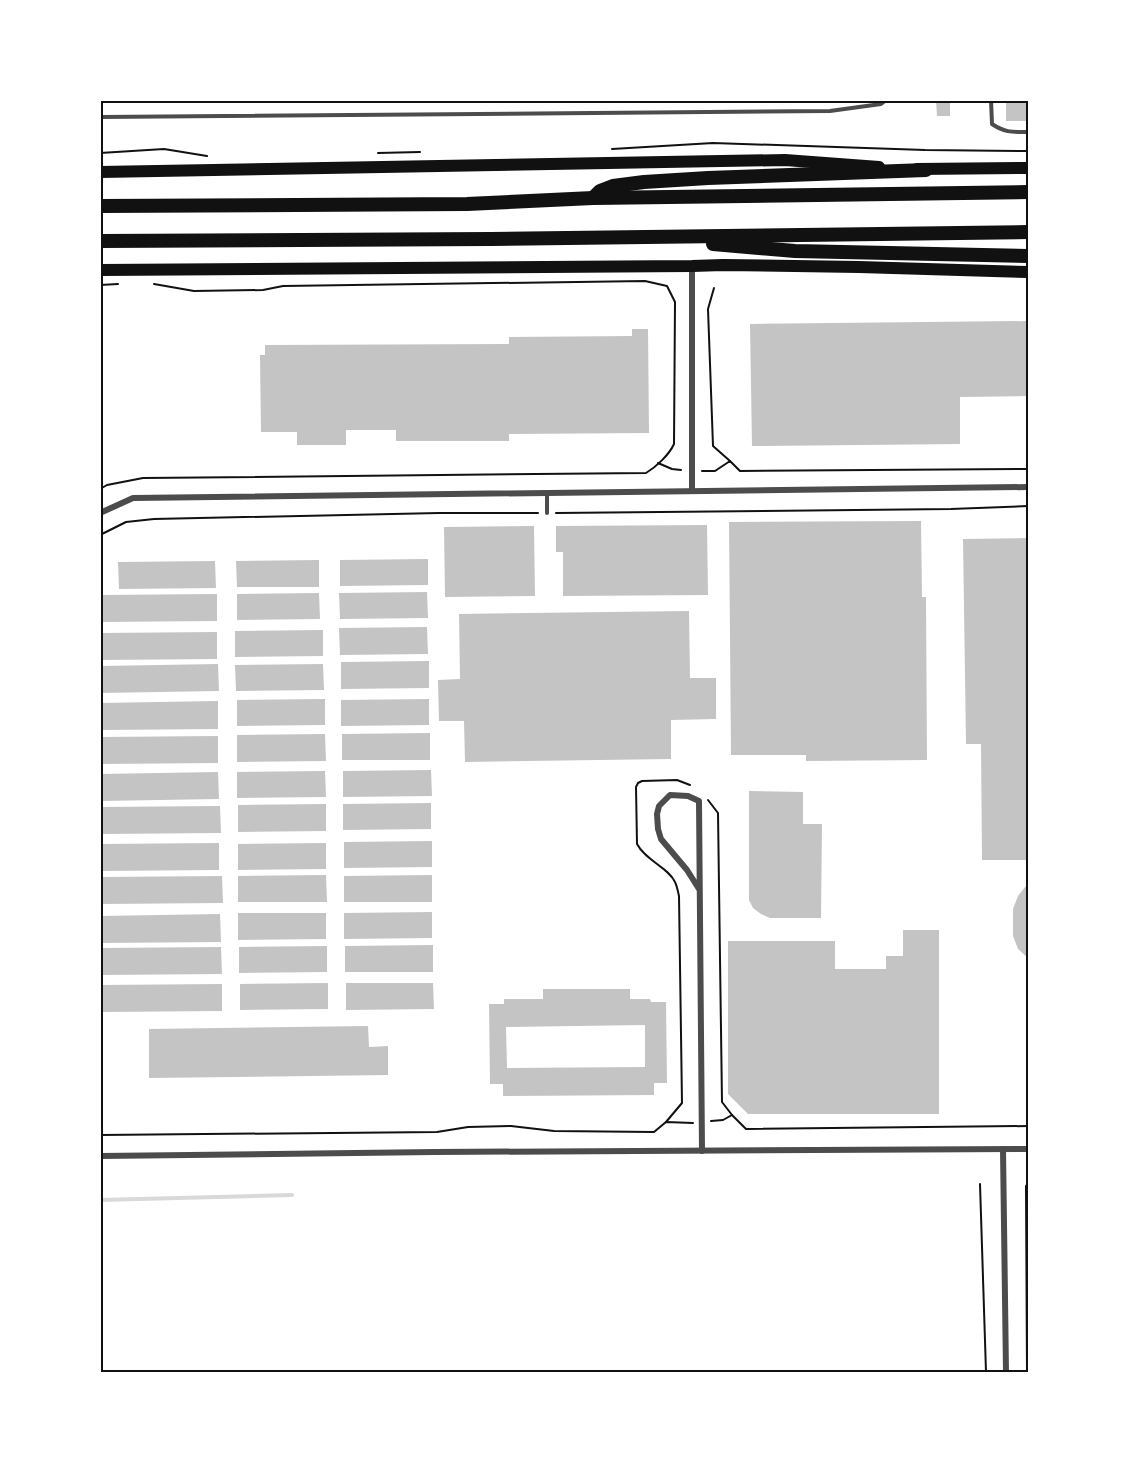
<svg xmlns="http://www.w3.org/2000/svg" width="1129" height="1473" viewBox="0 0 1129 1473" font-family="Signika,sans-serif">
  <style>
    .lines { fill: none; stroke-linecap: round; stroke-linejoin: round }
    .stream { stroke: #d9d9d9; stroke-width: 4 }
    .building { fill: #c4c4c4; fill-rule: evenodd }
    .path { stroke: #111; stroke-width: 2 }
    .service { stroke: #4c4c4c; stroke-width: 4 }
    .minor { stroke: #4c4c4c; stroke-width: 6 }
    .primary { stroke: #111; stroke-width: 12 }
    .motorway { stroke: #111; stroke-width: 14 }
    .neatline { fill: none; stroke: #111; stroke-width: 2 }
  </style>
  <rect width="100%" height="100%" fill="#fff"/>
  <g class="lines">
    <!-- stream -->
    <path class="stream" d="M100,1200L292,1195"/>
  </g>
  <!-- building -->
  <g class="building">
    <path d="M936,100H950V116H937Z"/>
    <rect x="1006" y="100" width="22" height="21"/>
    <path d="M1028,321V396L960,397V444L752,446L750,324Z"/>
    <path d="M632,329H648L649,433L509,434V441H396V430H346V445H297V432H261L260,355H265V345L509,344V337L632,336Z"/>
    <path d="M921,521L922,597H926L927,760L806,761V755H731L729,522Z"/>
    <path d="M707,525L708,595L563,596V552H556V526Z"/>
    <path d="M534,526L535,596L445,597L444,527Z"/>
    <path d="M1028,538V860H982L981,744H966L963,539Z"/>
    <path d="M428,559V585L340,586V560Z"/>
    <path d="M319,560V587H237L236,561Z"/>
    <path d="M215,561L216,588L119,589L118,562Z"/>
    <path d="M427,592L428,618L340,619L339,593Z"/>
    <path d="M319,593L320,619L237,620V594Z"/>
    <path d="M217,594V621L100,622V595Z"/>
    <path d="M689,611L690,678H716V719L671,720V759L465,762L464,721H439L438,680L460,679L459,614Z"/>
    <path d="M427,627L428,654L340,655L339,628Z"/>
    <path d="M323,630V656L235,657V631Z"/>
    <path d="M217,632V659L100,660V633Z"/>
    <path d="M429,661V688L341,689V662Z"/>
    <path d="M218,664L219,691L100,693V666Z"/>
    <path d="M323,664L324,690L236,691L235,665Z"/>
    <path d="M325,699V725L237,726V700Z"/>
    <path d="M429,699V725L341,726V700Z"/>
    <path d="M218,701V729L100,730V703Z"/>
    <path d="M430,733V760H342V734Z"/>
    <path d="M325,734L326,761L237,762V735Z"/>
    <path d="M218,736V763L100,764V737Z"/>
    <path d="M431,770L432,796L343,797V771Z"/>
    <path d="M325,771L326,797L237,798V772Z"/>
    <path d="M218,772L219,799L100,801V774Z"/>
    <path d="M749,791L803,792V824H822L821,918H770L761,914L753,908L749,900Z"/>
    <path d="M431,803V829L343,830V804Z"/>
    <path d="M326,804V831L238,832V805Z"/>
    <path d="M220,806L221,833L100,834V807Z"/>
    <path d="M432,841V867L344,868V842Z"/>
    <path d="M219,843V870L100,871V844Z"/>
    <path d="M326,843V869L238,870V844Z"/>
    <path d="M326,875L327,902H238V876Z"/>
    <path d="M432,875V902H344V876Z"/>
    <path d="M222,876L223,903L100,904V877Z"/>
    <path d="M1028,885V958L1018,949L1013,936V909L1018,896L1025,887Z"/>
    <path d="M432,912V938L344,939V913Z"/>
    <path d="M238,913H326V939L238,940Z"/>
    <path d="M220,914L221,942L100,943V916Z"/>
    <path d="M903,930H939V1114H748L728,1094V941H835V969H886V956H903Z"/>
    <path d="M433,945V972H345V946Z"/>
    <path d="M327,946V972L239,973V947Z"/>
    <path d="M221,947L222,974L100,975V948Z"/>
    <path d="M328,983V1009L240,1010V984Z"/>
    <path d="M346,983H433L434,1009L346,1010Z"/>
    <path d="M222,984V1011L100,1012V985Z"/>
    <path d="M543,989H630V999H650L651,1002H666L667,1083H654V1095L503,1096V1084H490L489,1004H504V999H543ZM645,1025V1067L507,1068L506,1027Z"/>
    <path d="M368,1026L369,1047L388,1046V1075L149,1078V1029Z"/>
  </g>
  <g class="lines">
    <!-- path -->
    <g class="path">
      <path d="M612,149L713,143L925,150L1028,151"/>
      <path d="M100,153L164,149L207,156"/>
      <path d="M378,153L420,152"/>
      <path d="M100,285L118,284"/>
      <path d="M714,288L708,309L713,446L730,461"/>
      <path d="M658,463L672,469L681,470"/>
      <path d="M702,471H715L730,461L740,471L1028,469"/>
      <path d="M100,489L107,485L143,478L646,473C656,467 669,455 674,444L675,302L667,286L645,281L283,286L263,290L194,291L154,284"/>
      <path d="M556,513L951,509L1028,506"/>
      <path d="M100,535L126,522L154,519L439,513H538"/>
      <path d="M708,800L718,813L722,1102L732,1115"/>
      <path d="M711,1121L723,1120L732,1115L746,1129L1028,1126"/>
      <path d="M666,1122L682,1103L679,896C678,892 677,886 675,882C668,867 646,861 637,844L636,787L638,783L642,781L677,780L690,785"/>
      <path d="M100,1135L437,1132L468,1127L511,1126L554,1131L654,1132L666,1122L693,1123"/>
      <path d="M980,1184L986,1372"/>
      <path d="M1027,1372L1026,1186L1028,1183"/>
    </g>
    <!-- service -->
    <g class="service">
      <path d="M991,100L992,124C1005,133 1013,132 1028,132"/>
      <path d="M100,117L830,111L881,104L886,100"/>
      <path d="M547,513V493"/>
    </g>
    <!-- minor -->
    <g class="minor">
      <path d="M692,266V491"/>
      <path d="M100,513L133,498L1028,487"/>
      <path d="M699,889L687,870L661,839L658,829L657,814L659,806L670,795L688,796L699,801L702,1151"/>
      <path d="M1003,1149L1006,1372"/>
      <path d="M100,1156L435,1152L1028,1149"/>
    </g>
    <!-- primary -->
    <g class="primary">
      <path d="M917,169L1028,168"/>
      <path d="M100,172L785,160L879,167"/>
      <path d="M100,270L692,266L723,265L859,267L1028,272"/>
    </g>
    <!-- motorway -->
    <g class="motorway">
      <path d="M593,198L600,191L613,186L644,182L708,178L926,170"/>
      <path d="M100,206L467,204L593,198L1028,192"/>
      <path d="M100,241L491,239L1028,232"/>
      <path d="M713,244L795,251L1028,256"/>
    </g>
  </g>
  <!-- border -->
  <rect width="1129" height="1473" fill="none" stroke="#ffffff" stroke-width="204"/>
  <rect x="102" y="102" width="925" height="1269" class="neatline"/>
</svg>
